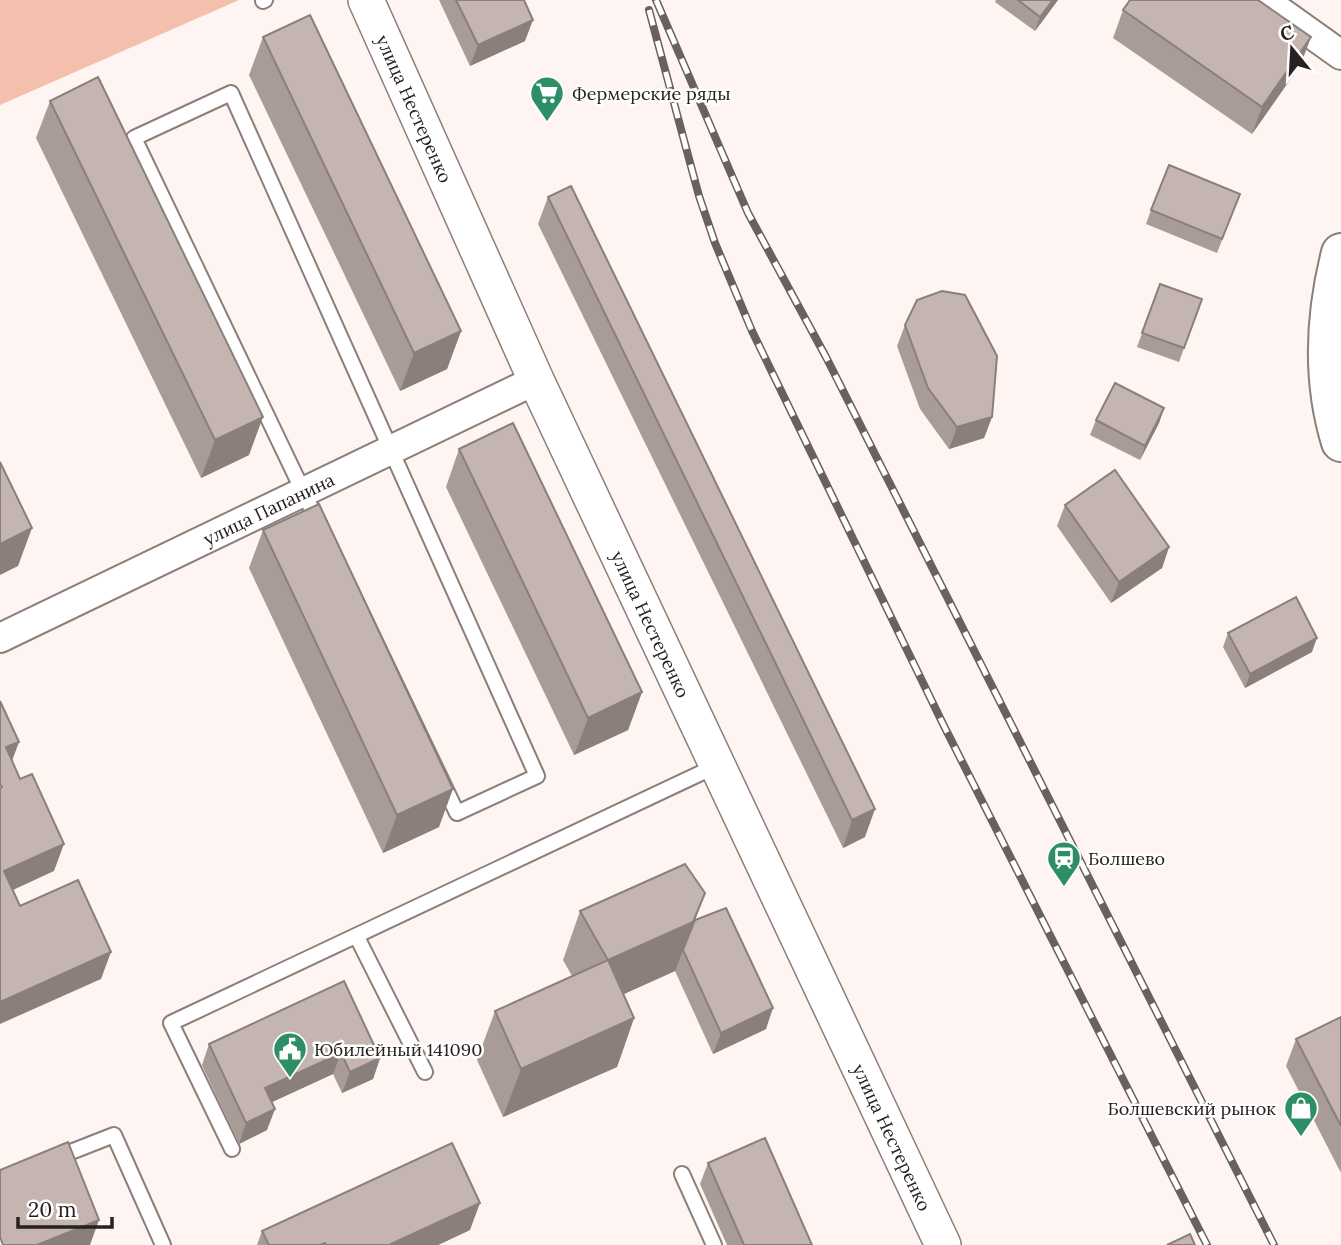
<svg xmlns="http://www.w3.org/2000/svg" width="1341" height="1245" viewBox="0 0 1341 1245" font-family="Lora,serif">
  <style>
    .green { fill: #f5bfad }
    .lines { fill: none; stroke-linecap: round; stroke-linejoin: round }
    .service-casing { stroke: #8d7e79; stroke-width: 18 }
    .minor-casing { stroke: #8d7e79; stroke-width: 32 }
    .tertiary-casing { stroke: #8d7e79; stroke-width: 38 }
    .secondary-casing { stroke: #8d7e79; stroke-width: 42 }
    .service { stroke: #fff; stroke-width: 14 }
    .minor { stroke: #fff; stroke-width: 28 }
    .tertiary { stroke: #fff; stroke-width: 35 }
    .secondary { stroke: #fff; stroke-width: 38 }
    .rail-casing { stroke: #68615e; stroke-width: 8 }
    .rail { stroke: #fff; stroke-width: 5; stroke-dasharray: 16; stroke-linecap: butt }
    .wall { fill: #a99c97 }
    .shaded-wall { fill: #8a7f7b }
    .building { fill: #c5b5b0; stroke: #8a7f7b; stroke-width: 2 }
    .labels { text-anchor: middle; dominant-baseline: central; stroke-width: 5; stroke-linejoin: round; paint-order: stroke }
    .poi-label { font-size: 18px; fill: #27211f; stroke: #fff; text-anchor: start }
    .street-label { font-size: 18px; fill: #27211f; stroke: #fff }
  </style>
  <rect width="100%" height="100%" fill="#fef4f1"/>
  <!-- green -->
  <path class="green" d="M0,0H239L0,105Z"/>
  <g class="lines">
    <!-- service casing -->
    <g class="service-casing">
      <g id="service">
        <path d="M263,1L265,0"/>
        <path d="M231,93L537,776L457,813L134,138Z"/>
        <path d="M357,937L425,1072"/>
        <path d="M232,1149L171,1023L718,765"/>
        <path d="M53,1159L114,1135L163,1245"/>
        <path d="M682,1174L714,1245"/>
      </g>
    </g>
    <!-- minor casing -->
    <g class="minor-casing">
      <g id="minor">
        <path d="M1264,0L1341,55"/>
        <path id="s1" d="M0,638L536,380"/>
      </g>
    </g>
    <!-- tertiary casing -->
    <g class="tertiary-casing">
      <g id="tertiary">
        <path id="s2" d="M366,0L536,380L943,1245"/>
      </g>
    </g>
    <!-- secondary casing -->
    <g class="secondary-casing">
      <path id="secondary" d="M1341,253C1325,316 1322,380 1341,442"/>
    </g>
    <!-- service -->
    <use href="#service" class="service"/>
    <!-- minor -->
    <use href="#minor" class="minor"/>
    <!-- tertiary -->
    <use href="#tertiary" class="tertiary"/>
    <!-- secondary -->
    <use href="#secondary" class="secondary"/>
    <!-- rail casing -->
    <g class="rail-casing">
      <g id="rail">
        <path d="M656,0L748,213L826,357L1274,1245"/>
        <path d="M649,10L699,196L715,243L752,331L944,726L1207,1245"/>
      </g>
    </g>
    <!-- rail -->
    <use href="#rail" class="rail"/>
  </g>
  <!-- wall -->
  <g class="wall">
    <path d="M439,0H524L525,41L470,66Z"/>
    <path d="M996,0H1058L1035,31L995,2Z"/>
    <path d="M1123,10L1301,64L1252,134L1113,38Z"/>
    <path d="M263,37L461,331L447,369L400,391L249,75Z"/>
    <path d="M50,101L249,455L201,478L36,138Z"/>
    <path d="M1240,194L1217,253L1146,224L1151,210Z"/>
    <path d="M548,197L865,837L843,848L538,224Z"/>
    <path d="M1160,284L1202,299L1179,362L1137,347Z"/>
    <path d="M905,325L992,417L984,438L949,449L920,409L897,346Z"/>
    <path d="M1164,408L1159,423L1140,460L1090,435L1096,420Z"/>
    <path d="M459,449L642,692L628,730L574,755L446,487Z"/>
    <path d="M1065,505L1169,547L1162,568L1111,603L1057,526Z"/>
    <path d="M263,530L439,827L383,853L249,568Z"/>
    <path d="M1228,633L1312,652L1245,688L1223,647Z"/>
    <path d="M705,893L695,920L766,1029L713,1054L675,971L623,994L634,1018L617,1067L503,1117L477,1060L495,1011L572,976L563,960L580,911Z"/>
    <path d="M344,981L380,1058L373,1079L342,1093L333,1074L272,1102L267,1130L239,1144L202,1065L209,1044Z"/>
    <path d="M1341,1017V1173L1286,1066L1296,1039Z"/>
    <path d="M708,1163L812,1245H727L700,1184Z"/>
    <path d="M470,1230L438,1245H257L262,1231Z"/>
  </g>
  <!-- shaded-wall -->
  <g class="shaded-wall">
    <path d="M1053,0H1058L1035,31L1040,17Z"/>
    <path d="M533,20L525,41L470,66L478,45Z"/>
    <path d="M1311,37L1301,64L1252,134L1262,107Z"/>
    <path d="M461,331L447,369L400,391L414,353Z"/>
    <path d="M1164,408L1159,423L1140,460L1145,446Z"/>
    <path d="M263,417L249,455L201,478L215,440Z"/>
    <path d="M992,417L984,438L949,449L957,427Z"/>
    <path d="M32,528L18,566L0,575V544Z"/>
    <path d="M1169,547L1162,568L1111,603L1119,582Z"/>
    <path d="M1317,638L1312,652L1245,688L1250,674Z"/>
    <path d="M642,692L628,730L574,755L588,718Z"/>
    <path d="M19,742L9,769L6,747Z"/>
    <path d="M453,789L439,827L383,853L397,815Z"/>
    <path d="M875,809L865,837L843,848L852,820Z"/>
    <path d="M64,844L54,871L0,896L4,871Z"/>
    <path d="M705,893L675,971L591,1009L608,960Z"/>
    <path d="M111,952L101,979L0,1024V1002Z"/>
    <path d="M773,1008L766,1029L713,1054L721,1033Z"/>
    <path d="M634,1018L617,1067L503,1117L521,1069Z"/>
    <path d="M341,1053L333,1074L257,1109L265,1088Z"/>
    <path d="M380,1058L373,1079L342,1093L350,1072Z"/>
    <path d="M275,1109L267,1130L239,1144L246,1123Z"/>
    <path d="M480,1203L470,1230L438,1245H390Z"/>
    <path d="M99,1220L90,1245H37Z"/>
  </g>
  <!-- building -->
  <g class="building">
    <path d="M456,0H524L533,20L478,45Z"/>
    <path d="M1018,0H1053L1040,17Z"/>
    <path d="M1130,0H1258L1311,37L1262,107L1123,10Z"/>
    <path d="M310,15L461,331L414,353L263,37Z"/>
    <path d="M98,77L263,417L215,440L50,101Z"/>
    <path d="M1169,165L1240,194L1222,239L1151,210Z"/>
    <path d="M571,186L875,809L852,820L548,197Z"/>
    <path d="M1160,284L1202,299L1184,348L1142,333Z"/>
    <path d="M942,291L965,295L997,356L992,417L957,427L928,388L905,325L917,300Z"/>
    <path d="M1115,383L1164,408L1145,446L1096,420Z"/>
    <path d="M513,423L642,692L588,718L459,449Z"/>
    <path d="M0,462L32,528L0,544Z"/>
    <path d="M1115,470L1169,547L1119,582L1065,505Z"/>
    <path d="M319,504L453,789L397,815L263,530Z"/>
    <path d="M1296,597L1317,638L1250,674L1228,633Z"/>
    <path d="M0,701L19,742L6,747L20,779L32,774L64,844L4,871L20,906L78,880L111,952L0,1002V788L2,787L0,784Z"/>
    <path d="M685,864L705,893L693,922L608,960L634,1018L521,1069L495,1011L608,960L580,911Z"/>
    <path d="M726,908L773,1008L721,1033L683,950L695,920Z"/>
    <path d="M344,981L380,1058L350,1072L341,1053L265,1088L275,1109L246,1123L209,1044Z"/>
    <path d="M1341,1017V1126L1296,1039Z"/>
    <path d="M765,1138L812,1245H744L708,1163Z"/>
    <path d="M68,1142L99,1220L37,1245H3L0,1237V1170Z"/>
    <path d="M452,1143L480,1203L391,1244V1245H326L325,1243L320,1245H269L262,1231Z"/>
    <path d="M1190,1234L1195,1245H1167Z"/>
  </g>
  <!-- icons -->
  <defs>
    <g id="supermarket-pin" transform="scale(1.75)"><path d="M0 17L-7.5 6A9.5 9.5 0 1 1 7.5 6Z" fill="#2e8e66" stroke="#fff"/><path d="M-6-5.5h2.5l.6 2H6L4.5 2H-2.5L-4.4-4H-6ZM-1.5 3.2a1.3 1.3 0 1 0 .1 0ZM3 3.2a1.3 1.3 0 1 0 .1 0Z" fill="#fff"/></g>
    <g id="station-pin" transform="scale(1.75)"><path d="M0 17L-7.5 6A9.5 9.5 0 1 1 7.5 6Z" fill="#2e8e66" stroke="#fff"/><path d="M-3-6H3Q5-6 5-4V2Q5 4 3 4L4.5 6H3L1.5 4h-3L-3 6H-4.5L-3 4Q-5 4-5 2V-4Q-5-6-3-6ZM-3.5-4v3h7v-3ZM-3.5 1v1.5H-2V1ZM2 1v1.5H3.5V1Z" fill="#fff"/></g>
    <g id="civic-pin" transform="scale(1.75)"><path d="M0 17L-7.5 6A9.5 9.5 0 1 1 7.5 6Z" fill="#2e8e66" stroke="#fff"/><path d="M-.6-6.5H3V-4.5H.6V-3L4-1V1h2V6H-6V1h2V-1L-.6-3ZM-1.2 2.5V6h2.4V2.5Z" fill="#fff"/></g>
    <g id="shop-pin" transform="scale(1.75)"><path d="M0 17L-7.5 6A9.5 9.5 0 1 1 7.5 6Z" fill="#2e8e66" stroke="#fff"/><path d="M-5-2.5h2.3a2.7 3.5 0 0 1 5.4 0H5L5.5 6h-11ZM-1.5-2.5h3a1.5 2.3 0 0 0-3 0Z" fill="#fff"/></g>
  </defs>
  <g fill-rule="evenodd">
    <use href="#supermarket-pin" x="547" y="93"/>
    <use href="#station-pin" x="1064" y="858"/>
    <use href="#civic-pin" x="290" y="1049"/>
    <use href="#shop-pin" x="1301" y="1108"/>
  </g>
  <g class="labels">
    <!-- poi labels -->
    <g class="poi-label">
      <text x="572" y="93">Фермерские ряды</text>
      <text x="1088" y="858">Болшево</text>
      <text x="314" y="1049">Юбилейный 141090</text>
      <text x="1276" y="1108" text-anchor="end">Болшевский рынок</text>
    </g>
    <!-- street labels -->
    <g class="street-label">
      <text stroke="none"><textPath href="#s2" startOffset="119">улица Нестеренко</textPath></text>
      <text stroke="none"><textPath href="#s1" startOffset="298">улица Папанина</textPath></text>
      <text stroke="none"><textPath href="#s2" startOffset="686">улица Нестеренко</textPath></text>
      <text stroke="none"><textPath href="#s2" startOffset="1253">улица Нестеренко</textPath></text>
    </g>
  </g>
  <!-- north arrow -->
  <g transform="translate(1292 49) rotate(342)" stroke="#ffffff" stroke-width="5" paint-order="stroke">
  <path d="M0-5L12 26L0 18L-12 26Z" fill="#27211f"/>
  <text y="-10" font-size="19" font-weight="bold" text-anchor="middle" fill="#27211f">С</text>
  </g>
  <!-- scale -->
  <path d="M18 1217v10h94v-10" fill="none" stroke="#27211f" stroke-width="3.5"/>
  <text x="28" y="1217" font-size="21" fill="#27211f" stroke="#ffffff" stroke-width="5" paint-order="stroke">20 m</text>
</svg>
